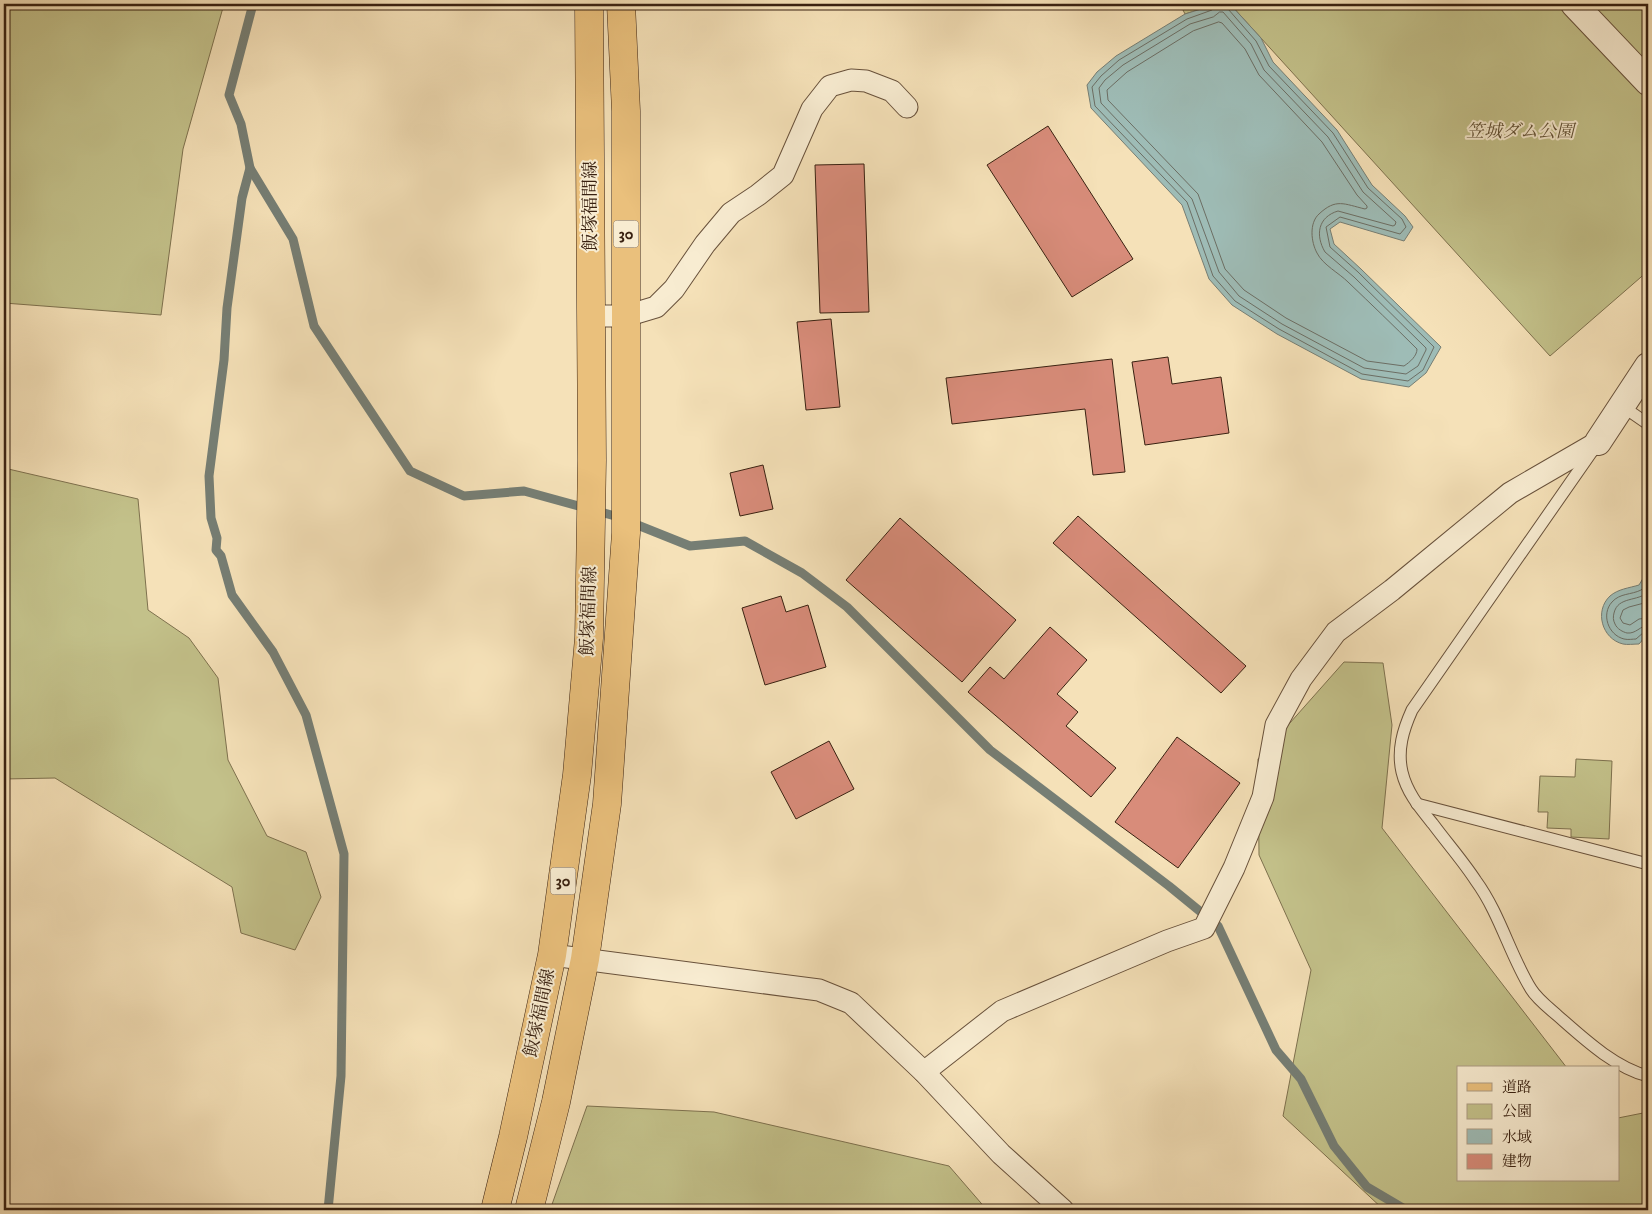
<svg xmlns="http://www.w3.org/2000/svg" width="1652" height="1214" viewBox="0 0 1652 1214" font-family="'IM FELL DW Pica','Noto Serif JP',serif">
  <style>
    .green { fill: #c3c18a; stroke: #7e714e }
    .water { fill: #9ebcb6; stroke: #767e74 }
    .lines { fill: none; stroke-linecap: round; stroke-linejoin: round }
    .shore { stroke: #6c6e64; stroke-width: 1 }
    .stream { stroke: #767e74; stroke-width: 9 }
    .building { fill: #d88c7a; stroke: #392111 }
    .service-casing { stroke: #68513b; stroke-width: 13 }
    .minor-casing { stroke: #68513b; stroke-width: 23 }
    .tertiary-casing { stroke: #68513b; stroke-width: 28 }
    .primary-casing { stroke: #392111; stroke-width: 29 }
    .service { stroke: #f8ecd1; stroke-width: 11 }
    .minor { stroke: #f8ecd1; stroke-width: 21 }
    .tertiary { stroke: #f8ecd1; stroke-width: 26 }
    .primary { stroke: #eac07c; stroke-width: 28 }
    .labels { text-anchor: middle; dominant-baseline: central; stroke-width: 4; stroke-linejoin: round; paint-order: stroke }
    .shield { fill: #f8ecd1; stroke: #725e4b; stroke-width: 1 }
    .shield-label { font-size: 16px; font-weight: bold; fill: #392111 }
    .park-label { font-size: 18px; font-style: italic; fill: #625135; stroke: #f8ecd1 }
    .street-label { font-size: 18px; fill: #392111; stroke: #f8ecd1 }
  </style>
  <rect width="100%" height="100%" fill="#f5e1b8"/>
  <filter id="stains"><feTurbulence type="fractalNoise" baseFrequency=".004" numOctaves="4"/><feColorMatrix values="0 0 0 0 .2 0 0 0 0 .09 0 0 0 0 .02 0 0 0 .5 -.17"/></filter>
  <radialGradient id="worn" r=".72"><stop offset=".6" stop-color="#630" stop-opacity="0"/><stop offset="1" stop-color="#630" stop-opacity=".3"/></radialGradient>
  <!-- green -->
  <g class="green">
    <path d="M4,4H224L183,149L161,315L4,303Z"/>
    <path d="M1180,4H1217L1185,14Z"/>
    <path d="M1230,4H1648V271L1550,356Z"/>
    <path d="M4,468L138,499L148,610L189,638L218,678L228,760L267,836L306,852L321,897L295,950L241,933L232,887L55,778L4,779Z"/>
    <path d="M1344,662L1383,663L1392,725L1382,828L1567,1068H1458V1180H1618V1118L1648,1112V1210H1384L1283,1116L1311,970L1259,855L1258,759Z"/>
    <path d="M1576,759L1612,761L1609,839L1571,837V829L1547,828L1548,812H1538L1540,776L1575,777Z"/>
    <path d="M587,1106L714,1112L949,1166L987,1210H550Z"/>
  </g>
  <!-- water -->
  <g class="water">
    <path d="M1217,4H1230L1261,38L1273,62L1337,130L1372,185L1405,216L1413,227L1404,241L1340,222L1330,229L1334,244L1361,269L1441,347L1426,373L1409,387L1361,379L1277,334L1232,305L1209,279L1182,205L1091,108L1087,85L1097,72L1116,56L1185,14Z"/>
    <path d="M1648,570V630L1646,636L1639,644C1634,644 1627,645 1623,644C1602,639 1594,611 1610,596C1618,589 1629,588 1639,585Z"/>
  </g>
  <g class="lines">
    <!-- shore -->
    <g class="shore">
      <path d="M1215,4L1212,10L1187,19L1119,60L1101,76L1092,87L1095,106L1187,202L1213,276L1235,301L1279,329L1362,374L1408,381L1423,370L1434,347L1358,272L1330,247L1326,227L1340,217L1400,234L1406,227L1402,219L1368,188L1333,133L1269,66L1256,41L1228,9L1227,4"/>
      <path d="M1220,12H1223L1251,44L1264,70L1328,137L1363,192L1396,222L1395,225L1393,226L1338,211C1318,217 1315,235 1325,252L1354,277L1426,348V350L1418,366L1406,374L1364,368L1282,324L1239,296L1219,272L1192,199L1101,103L1099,88L1105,80L1123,65L1190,24L1213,17Z"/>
      <path d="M1219,22L1222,23L1245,49L1259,75L1322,142L1357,195L1367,206V208L1365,209C1344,204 1336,198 1319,214C1309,223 1311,242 1317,253C1323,265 1339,273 1348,282C1371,304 1394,326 1417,349C1417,356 1410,362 1404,366L1367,361L1286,318L1244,290L1225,269L1198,194L1108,100L1107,90L1127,72L1193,31Z"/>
      <path d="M1648,581C1646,584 1644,588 1641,590C1631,595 1620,593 1612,602C1601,614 1608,635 1624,639C1628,640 1633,639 1636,639L1644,632H1648"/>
      <path d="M1648,592C1638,602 1618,596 1614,613C1613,617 1613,620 1615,624C1617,629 1623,632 1627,633C1636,634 1640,626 1648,625"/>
      <path d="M1648,602L1629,607L1623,610L1620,618L1623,623L1630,625L1639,619L1648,618"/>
    </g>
    <!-- stream -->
    <g class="stream">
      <path d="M253,4L229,95L241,124L250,168L293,239L314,326L410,471L464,496L524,491L615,516L690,546L745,541L802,573L847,607L990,750L1169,886L1218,926L1276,1050L1301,1079L1334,1146L1367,1187L1406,1210"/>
      <path d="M250,168L242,198L227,308L224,360L209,476L211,518L217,538L216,550L221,556L232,595L273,652L306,715L344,854L341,1076L328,1210"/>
    </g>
  </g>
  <!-- building -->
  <g class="building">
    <path d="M1048,126L1133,259L1072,297L987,165Z"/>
    <path d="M864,164L869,312L820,313L815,165Z"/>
    <path d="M831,319L840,407L806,410L797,322Z"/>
    <path d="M1168,357L1172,384L1221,377L1229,433L1145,445L1132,362Z"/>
    <path d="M1112,359L1125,472L1093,475L1085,409L952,424L946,378Z"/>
    <path d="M763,465L773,509L740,516L730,473Z"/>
    <path d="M1078,516L1246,666L1221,693L1053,543Z"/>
    <path d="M900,518L1016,620L962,682L846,580Z"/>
    <path d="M781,596L786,612L808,605L826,667L765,685L742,608Z"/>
    <path d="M1050,627L1087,660L1057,694L1078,712L1066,726L1116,768L1091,797L968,692L990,667L1004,679Z"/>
    <path d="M1177,737L1240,783L1178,868L1115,822Z"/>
    <path d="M829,741L854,789L796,819L771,772Z"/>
  </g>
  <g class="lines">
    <!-- service casing -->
    <g class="service-casing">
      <g id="service">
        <path d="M1622,406L1648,424"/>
        <path d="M1593,450L1412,710C1403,730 1397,750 1402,772C1407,793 1420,808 1433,824C1447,843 1463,861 1476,881C1500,914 1510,955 1531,989C1537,999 1549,1008 1558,1016C1583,1038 1615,1068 1648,1076"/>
        <path d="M1417,804L1648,864"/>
      </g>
    </g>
    <!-- minor casing -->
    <g class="minor-casing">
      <g id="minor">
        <path d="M591,316H626L656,307L674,289L705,244L731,213L758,195L783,175L812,109L830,86L851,80L866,81L892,91L907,107"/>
        <path d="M552,955L819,990L851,1003L924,1072L1001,1154L1063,1210"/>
        <path d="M924,1072L1002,1011L1167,941L1204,928L1234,868L1263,797L1276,725L1301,679L1336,632L1392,590L1510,493L1598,442"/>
      </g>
    </g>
    <!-- tertiary casing -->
    <g class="tertiary-casing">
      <g id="tertiary">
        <path d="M1574,4L1648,82"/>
        <path d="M1598,442L1648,366"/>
      </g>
    </g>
    <!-- primary casing -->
    <g class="primary-casing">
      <g id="primary">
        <path d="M495,1210L513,1137L552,955L577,775L589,638L592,460L589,4"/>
        <path d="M529,1210L556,1102L585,959L607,804L626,533V111L621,4"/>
      </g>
    </g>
    <!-- service -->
    <use href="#service" class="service"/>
    <!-- minor -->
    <use href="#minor" class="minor"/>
    <!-- tertiary -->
    <use href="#tertiary" class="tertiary"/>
    <!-- primary -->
    <use href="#primary" class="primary"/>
  </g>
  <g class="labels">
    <!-- shield labels -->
    <g class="shield">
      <rect x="613.5" y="220.5" width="25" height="27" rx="4"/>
      <rect x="550.5" y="867.5" width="25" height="27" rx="4"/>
    </g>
    <g class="shield-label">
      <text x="626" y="234">30</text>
      <text x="563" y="881">30</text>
    </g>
    <!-- park labels -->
    <g class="park-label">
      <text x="1520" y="132">笠城ダム公園</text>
    </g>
    <!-- street labels -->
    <g class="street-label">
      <text transform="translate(591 206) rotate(-90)">飯塚福間線</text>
      <text transform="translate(589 611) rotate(-88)">飯塚福間線</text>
      <text transform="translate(540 1013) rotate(-78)">飯塚福間線</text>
    </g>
  </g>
  <!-- margin -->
  <rect width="1652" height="1214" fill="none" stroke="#f5e1b8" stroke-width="20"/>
  <rect x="5" y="5" width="1642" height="1204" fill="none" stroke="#392111" stroke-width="2.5"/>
  <rect x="10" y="10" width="1632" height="1194" fill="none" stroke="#392111"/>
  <!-- legend -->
  <rect x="1457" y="1066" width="162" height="115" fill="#f8ecd1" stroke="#ac9b84"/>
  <rect x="1467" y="1083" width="25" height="8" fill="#eac07c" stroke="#ac9b84"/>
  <text x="1502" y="1092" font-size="15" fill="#392111">道路</text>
  <rect x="1467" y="1104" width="25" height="15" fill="#c3c18a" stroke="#ac9b84"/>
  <text x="1502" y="1116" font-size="15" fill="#392111">公園</text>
  <rect x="1467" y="1129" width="25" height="15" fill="#9ebcb6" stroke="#ac9b84"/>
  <text x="1502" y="1142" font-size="15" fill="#392111">水域</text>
  <rect x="1467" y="1154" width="25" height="15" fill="#d88c7a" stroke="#ac9b84"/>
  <text x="1502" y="1166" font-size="15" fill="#392111">建物</text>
  <rect width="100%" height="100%" filter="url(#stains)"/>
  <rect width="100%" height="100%" fill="url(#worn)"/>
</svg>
